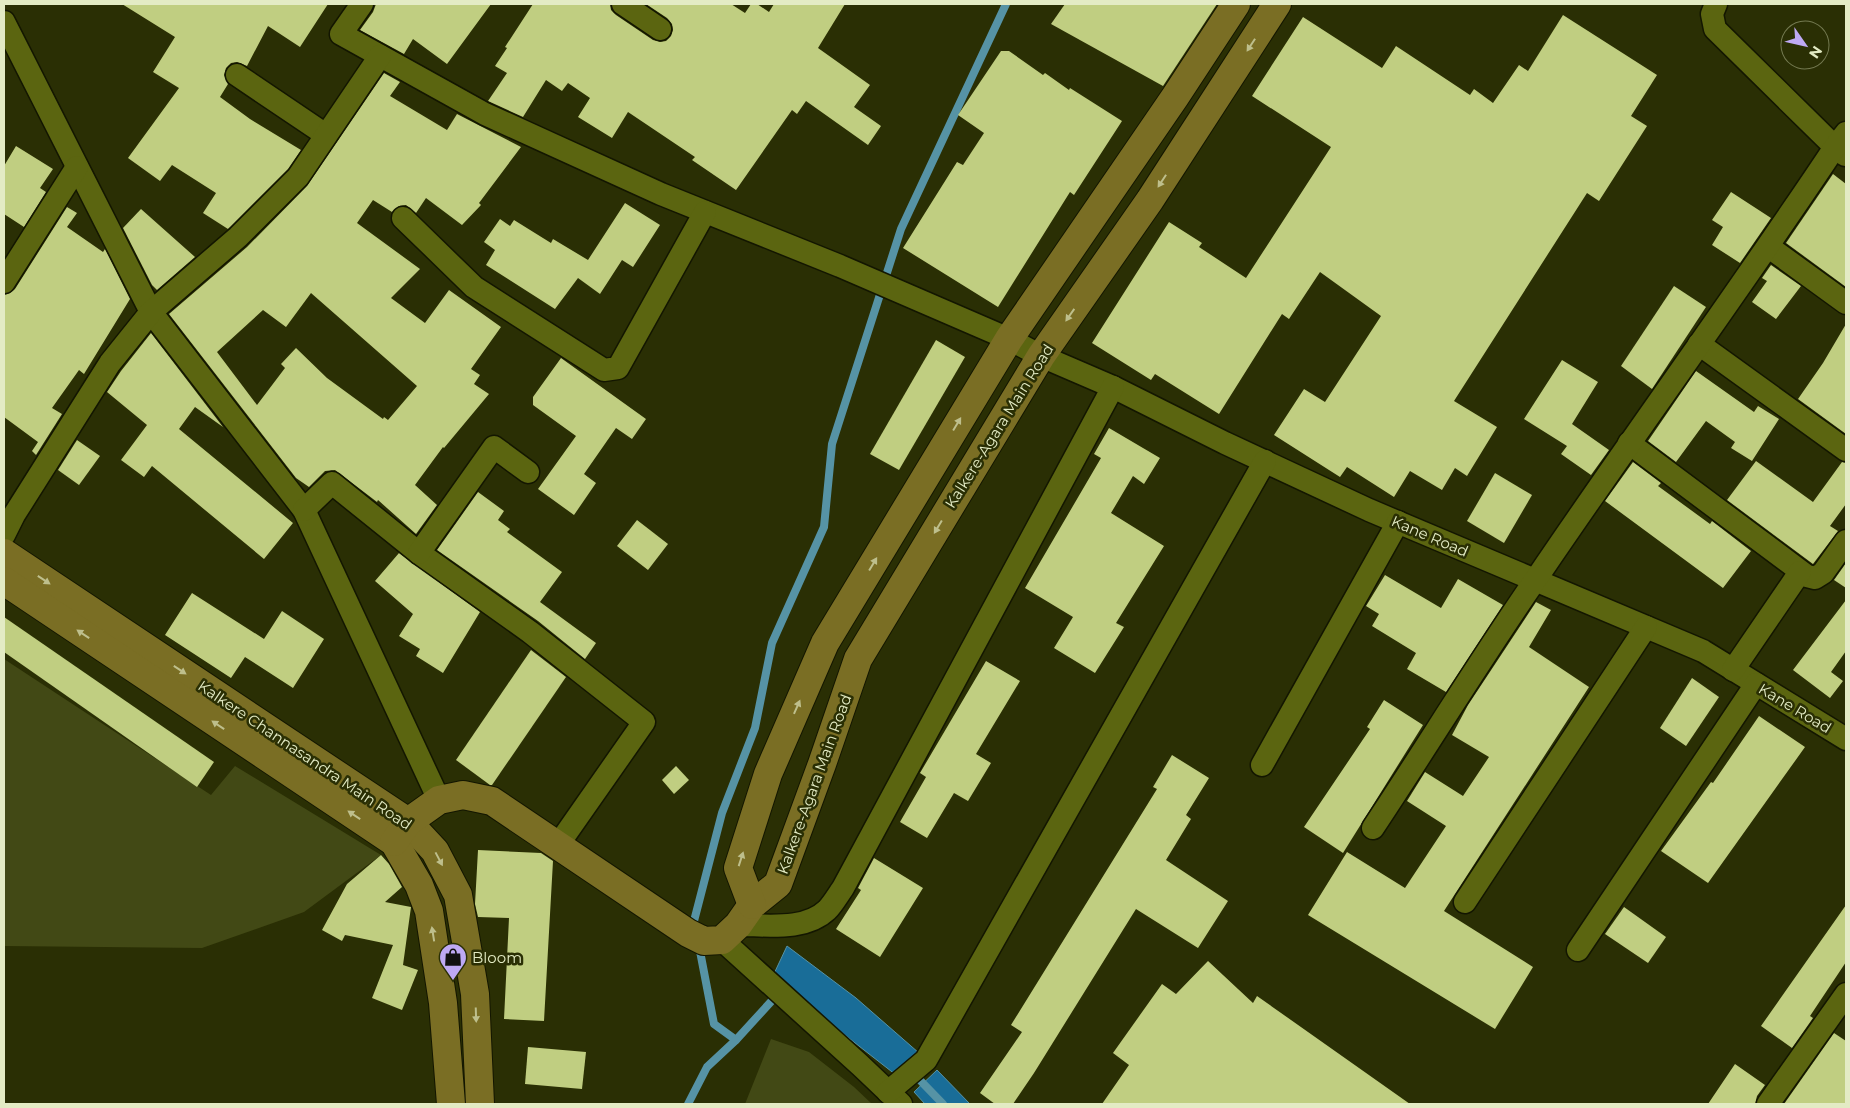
<svg xmlns="http://www.w3.org/2000/svg" width="1850" height="1108" viewBox="0 0 1850 1108" font-family="Montserrat,sans-serif">
  <style>
    .green { fill: #424915 }
    .water { fill: #196d98; stroke: #5693a5 }
    .lines { fill: none; stroke-linecap: round; stroke-linejoin: round }
    .stream { stroke: #5693a5; stroke-width: 8 }
    .building { fill: #c0ce81; fill-rule: evenodd }
    .street-casing { stroke: #131601; stroke-width: 25 }
    .secondary-casing { stroke: #131601; stroke-width: 30 }
    .street { stroke: #5b6510; stroke-width: 22 }
    .secondary { stroke: #7a6e24; stroke-width: 28 }
    .oneway { fill: #bebf8c }
    .labels { text-anchor: middle; dominant-baseline: central; stroke-width: 5; stroke-linejoin: round; paint-order: stroke }
    .street-label { font-size: 15px; fill: #e3ebc4; stroke: #2a2f04 }
    .poi-label { font-size: 15px; fill: #e3ebc4; stroke: #2a2f04; text-anchor: start }
  </style>
  <rect width="100%" height="100%" fill="#2a2f04"/>
  <!-- green -->
  <g class="green">
    <path d="M4,659L211,795L235,766L381,855L304,912L202,948L4,946Z"/>
    <path d="M771,1039L809,1052L854,1087L872,1104H745Z"/>
  </g>
  <!-- water -->
  <g class="water">
    <path d="M787,946L856,998L919,1053L896,1075L772,978Z"/>
    <path d="M937,1070L970,1104H925L914,1092Z"/>
  </g>
  <g class="lines">
    <!-- stream -->
    <g class="stream">
      <path d="M696,930L694,921L722,813L755,728L772,643L824,527L832,444L901,229L1006,4"/>
      <path d="M699,946L714,1024L736,1040"/>
      <path d="M913,1073L943,1104"/>
      <path d="M688,1104L707,1067L736,1040L778,994"/>
    </g>
  </g>
  <!-- building -->
  <g class="building">
    <path d="M122,4H328L300,47L268,26L247,66L237,62L231,63L226,68L224,75L228,84L220,97L250,119L301,150L288,169L228,229L203,213L216,193L172,165L160,181L128,158L179,88L153,72L175,37Z"/>
    <path d="M376,4H491L447,64L413,39L404,54L360,30L373,12Z"/>
    <path d="M533,4H610L611,10L616,15L653,40L660,42L666,41L671,36L673,30L672,24L667,18L646,4H731L745,13L751,4H757L769,12L774,4H845L818,48L870,85L854,107L881,126L868,145L806,101L797,114L792,110L736,190L692,160L695,157L628,112L612,138L578,117L590,98L568,83L562,91L546,80L523,117L488,101L507,73L495,66L507,48L505,47Z"/>
    <path d="M1065,4H1217L1163,86L1051,24Z"/>
    <path d="M1563,15L1657,75L1631,116L1647,126L1599,201L1587,193L1454,401L1497,427L1467,476L1455,468L1442,490L1410,471L1394,497L1347,467L1340,477L1274,435L1304,389L1325,402L1381,316L1320,272L1289,319L1282,314L1219,414L1155,374L1151,380L1092,343L1169,222L1202,243L1199,247L1246,278L1331,147L1252,96L1303,17L1382,68L1396,46L1470,95L1474,89L1493,103L1519,65L1528,71Z"/>
    <path d="M1001,51H1009L1043,75L1045,73L1069,90L1070,88L1122,121L1074,195L1070,192L998,307L903,248L957,162L963,165L984,133L958,115Z"/>
    <path d="M384,73L400,82L390,96L447,130L457,114L521,147L479,203L481,205L462,225L426,198L416,213L406,205L399,206L392,212L373,200L357,223L420,269L391,298L425,323L449,290L501,327L471,369L480,375L474,384L489,394L444,448L443,447L415,485L437,505L416,534L378,500L377,502L335,470L325,471L309,487L296,478L169,314L247,247L307,186ZM311,293L417,386L388,420L384,417L383,419L327,378L296,348L281,364L285,368L257,405L217,352L263,310L286,327Z"/>
    <path d="M16,146L53,169L40,188L46,192L24,227L4,214V166Z"/>
    <path d="M1833,174L1846,184V287L1786,243Z"/>
    <path d="M1731,192L1771,218L1740,263L1712,245L1723,227L1712,220Z"/>
    <path d="M625,203L660,225L633,267L622,260L600,294L578,278L555,309L486,265L495,250L484,242L500,219L510,226L514,220L551,243L553,239L588,260Z"/>
    <path d="M67,207L77,213L67,227L103,252L105,249L130,299L84,374L79,370L52,408L62,414L36,455L32,451L38,442L4,417V295L10,293L15,289Z"/>
    <path d="M141,209L195,257L157,290L152,285L123,228Z"/>
    <path d="M1771,265L1801,286L1776,319L1752,302L1767,281L1762,278Z"/>
    <path d="M1674,286L1706,307L1652,389L1621,366Z"/>
    <path d="M1846,324V434L1798,399L1823,363Z"/>
    <path d="M151,333L223,427L195,407L179,429L293,523L264,559L152,466L144,477L121,460L147,425L107,392L121,371Z"/>
    <path d="M936,340L965,357L899,470L870,454Z"/>
    <path d="M561,358L646,419L632,439L616,428L584,474L596,483L574,515L538,489L576,436L533,405V397Z"/>
    <path d="M1562,360L1598,382L1572,424L1609,450L1591,475L1561,454L1567,446L1524,419Z"/>
    <path d="M1696,371L1754,412L1758,406L1779,419L1752,461L1731,448L1735,442L1706,421L1676,462L1648,441Z"/>
    <path d="M1109,428L1160,458L1144,484L1133,476L1111,513L1164,546L1116,623L1124,627L1095,673L1054,648L1073,617L1025,588L1101,458L1094,454Z"/>
    <path d="M77,440L100,456L79,485L58,470Z"/>
    <path d="M1756,461L1813,502L1842,462L1846,463V504L1830,526L1838,531L1813,564L1727,500Z"/>
    <path d="M1633,462L1661,483L1658,486L1710,524L1712,521L1751,551L1723,588L1605,501Z"/>
    <path d="M1495,473L1532,495L1504,543L1467,521Z"/>
    <path d="M478,492L504,511L498,520L510,529L507,532L562,572L540,602L596,643L585,659L538,621L437,550Z"/>
    <path d="M637,520L668,544L648,570L617,546Z"/>
    <path d="M399,553L480,612L443,673L416,656L420,649L399,636L413,614L375,581Z"/>
    <path d="M1846,563V588L1834,580Z"/>
    <path d="M1385,575L1441,608L1458,579L1503,605L1446,692L1407,669L1416,653L1372,626L1379,614L1366,606Z"/>
    <path d="M192,593L264,639L282,611L324,639L293,688L245,657L231,678L165,635Z"/>
    <path d="M1846,600V651L1831,672L1843,681L1830,698L1793,670Z"/>
    <path d="M1536,602L1551,610L1529,647L1589,687L1444,911L1533,967L1495,1029L1308,915L1347,852L1405,888L1446,826L1407,801L1425,772L1463,796L1489,757L1452,735L1468,705Z"/>
    <path d="M4,617L214,762L197,787L4,652Z"/>
    <path d="M531,650L566,677L492,785H490L456,760Z"/>
    <path d="M986,661L1020,681L976,754L991,763L968,801L954,793L927,838L900,822L926,777L920,773Z"/>
    <path d="M1692,678L1719,697L1686,746L1660,728Z"/>
    <path d="M1384,700L1423,725L1343,853L1304,827L1370,729L1367,727Z"/>
    <path d="M1759,716L1805,747L1708,883L1661,851L1711,782L1713,783Z"/>
    <path d="M1172,755L1209,778L1186,815L1191,819L1166,860L1228,901L1198,948L1136,909L1034,1073L1013,1104H995L980,1093L1022,1032L1011,1025L1157,789L1153,787Z"/>
    <path d="M676,766L689,780L674,794L662,780Z"/>
    <path d="M478,850L541,853L553,861L544,1021L504,1019L509,918L478,917L475,904Z"/>
    <path d="M381,855L389,864L402,887L385,902L411,907L403,965L418,970L402,1010L372,998L393,945L345,935L342,941L322,930L347,884Z"/>
    <path d="M874,858L923,888L880,957L836,929L861,890L858,888Z"/>
    <path d="M1846,905V962L1810,1016L1813,1018L1792,1048L1761,1026Z"/>
    <path d="M1624,907L1666,937L1648,963L1605,934Z"/>
    <path d="M1208,961L1253,1003L1257,996L1410,1104H1102L1129,1065L1113,1053L1162,984L1176,994Z"/>
    <path d="M1834,1033L1846,1041V1104H1784Z"/>
    <path d="M528,1047L586,1052L582,1089L525,1084Z"/>
    <path d="M1735,1064L1765,1085L1757,1096L1755,1104H1708Z"/>
  </g>
  <g class="lines">
    <!-- street casing -->
    <g class="street-casing">
      <g id="street">
        <path d="M362,4L341,34L485,114L661,194L840,266L1009,339L1041,356L1113,387L1225,443L1369,510L1703,651L1846,739"/>
        <path d="M623,4L660,29"/>
        <path d="M1716,4L1712,14L1715,29L1835,147L1845,155"/>
        <path d="M4,22L151,312L304,510L439,800"/>
        <path d="M237,75L326,135"/>
        <path d="M403,218L474,287L604,370L618,368L705,212"/>
        <path d="M1769,247L1846,303"/>
        <path d="M4,282L77,167"/>
        <path d="M1699,344L1846,450"/>
        <path d="M1629,443L1807,576L1815,578L1823,573L1846,541"/>
        <path d="M304,510L332,483L419,553L530,632L644,722L558,845"/>
        <path d="M4,535L14,515L110,363L151,312L238,237L298,177L380,56"/>
        <path d="M419,553L494,447L528,472"/>
        <path d="M1733,670L1800,572"/>
        <path d="M1262,765L1398,522"/>
        <path d="M1373,828C1428,745 1480,660 1536,579C1634,434 1738,293 1835,147L1846,133"/>
        <path d="M1465,902L1646,627"/>
        <path d="M738,925C767,925 805,931 827,910C833,904 838,895 843,888L1113,387"/>
        <path d="M722,940L860,1065L901,1104"/>
        <path d="M1578,950L1756,684"/>
        <path d="M888,1092L926,1060L1265,461"/>
        <path d="M1768,1104L1846,994"/>
      </g>
    </g>
    <!-- secondary casing -->
    <g class="secondary-casing">
      <g id="secondary">
        <path d="M4,553L408,822L435,851L458,895L475,994L480,1104"/>
        <path d="M4,581L394,842L419,885L429,911L443,1003L451,1104"/>
        <path d="M394,842L408,822L439,800L463,795L492,801L688,933L704,941L722,940L738,925L752,905L778,884L822,764L858,659L1041,356L1150,200L1277,4"/>
        <path d="M752,905L738,868L768,774L825,643L1009,339L1175,97L1236,4"/>
      </g>
    </g>
    <!-- street -->
    <use href="#street" class="street"/>
    <!-- secondary -->
    <use href="#secondary" class="secondary"/>
  </g>
  <!-- one-way arrows -->
  <defs><path id="oneway-solid" d="M-6-.8H1V-3.2L6.5 0L1 3.2V.8H-6Z" transform="scale(1.25)"/></defs>
  <g class="oneway">
    <use href="#oneway-solid" transform="translate(1251 45) rotate(123)"/>
    <use href="#oneway-solid" transform="translate(1162 181) rotate(123)"/>
    <use href="#oneway-solid" transform="translate(1070 315) rotate(125)"/>
    <use href="#oneway-solid" transform="translate(957 424) rotate(-59)"/>
    <use href="#oneway-solid" transform="translate(938 527) rotate(121)"/>
    <use href="#oneway-solid" transform="translate(873 564) rotate(-59)"/>
    <use href="#oneway-solid" transform="translate(44 580) rotate(34)"/>
    <use href="#oneway-solid" transform="translate(83 634) rotate(-146)"/>
    <use href="#oneway-solid" transform="translate(180 670) rotate(34)"/>
    <use href="#oneway-solid" transform="translate(797 707) rotate(-66)"/>
    <use href="#oneway-solid" transform="translate(218 725) rotate(-146)"/>
    <use href="#oneway-solid" transform="translate(354 815) rotate(-146)"/>
    <use href="#oneway-solid" transform="translate(439 859) rotate(62)"/>
    <use href="#oneway-solid" transform="translate(741 859) rotate(-72)"/>
    <use href="#oneway-solid" transform="translate(433 934) rotate(-99)"/>
    <use href="#oneway-solid" transform="translate(476 1015) rotate(88)"/>
  </g>
  <!-- icons -->
  <defs>
    <g id="shop-pin" transform="scale(1.4375)"><path d="M0 17L-7.5 6A9.5 9.5 0 1 1 7.5 6Z" fill="#bea9f4" stroke="#2a2f04"/><path d="M-5-2.5h2.3a2.7 3.5 0 0 1 5.4 0H5L5.5 6h-11ZM-1.5-2.5h3a1.5 2.3 0 0 0-3 0Z" fill="#111"/></g>
  </defs>
  <g fill-rule="evenodd">
    <use href="#shop-pin" x="453" y="957"/>
  </g>
  <g class="labels">
    <!-- street labels -->
    <g class="street-label">
      <text transform="translate(999 426) rotate(-58)">Kalkere-Agara Main Road</text>
      <text transform="translate(1430 536) rotate(23)">Kane Road</text>
      <text transform="translate(1795 708) rotate(31)">Kane Road</text>
      <text transform="translate(305 755) rotate(34)">Kalkere Channasandra Main Road</text>
      <text transform="translate(814 784) rotate(-70)">Kalkere-Agara Main Road</text>
    </g>
    <!-- poi labels -->
    <g class="poi-label">
      <text x="472" y="957">Bloom</text>
    </g>
  </g>
  <!-- border -->
  <rect width="1850" height="1108" fill="none" stroke="#e3ebc4" stroke-width="10"/>
  <!-- north arrow -->
  <g transform="translate(1805 45) rotate(124)"><circle r="24" fill="#2a2f04" stroke="#747a51"/>
  <path d="M0-4L9 19L0 12L-9 19Z" fill="#bea9f4"/>
  <text y="-8" font-size="14" font-weight="bold" text-anchor="middle" fill="#e3ebc4">N</text>
  </g>
</svg>
